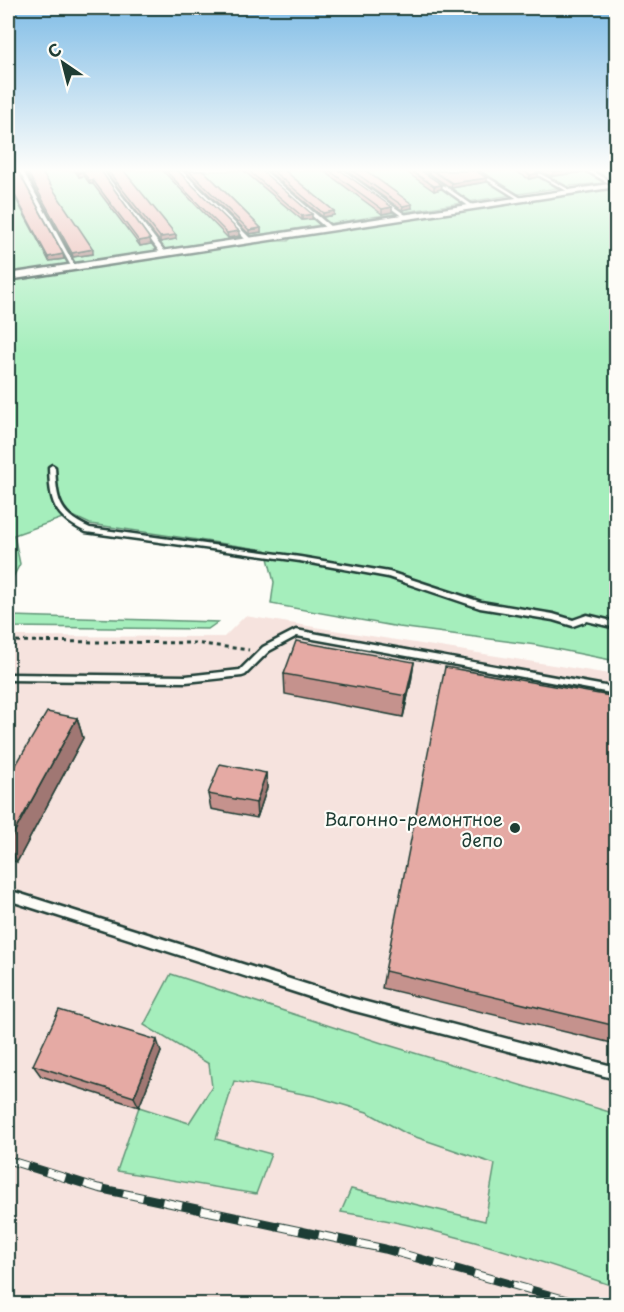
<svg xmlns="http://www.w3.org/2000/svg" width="624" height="1312" viewBox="0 0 624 1312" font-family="'Playpen Sans',sans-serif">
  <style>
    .built { fill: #f6e3de }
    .green { fill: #a5eebc; stroke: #629678; stroke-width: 1.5 }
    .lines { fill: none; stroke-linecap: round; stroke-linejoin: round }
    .lane-casing { stroke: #1f3d34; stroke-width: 5 }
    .street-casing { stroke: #1f3d34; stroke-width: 5 }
    .path { stroke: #1f3d34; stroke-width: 3; stroke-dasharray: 4 4; stroke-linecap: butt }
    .lane { fill: #fdfcf7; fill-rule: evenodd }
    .street { fill: #fdfcf7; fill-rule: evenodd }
    .rail-casing { stroke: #1f3d34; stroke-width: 9 }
    .rail { stroke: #fdfcf7; stroke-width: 7; stroke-dasharray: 20; stroke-linecap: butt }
    .wall { fill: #c5928d; stroke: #1f3d34; stroke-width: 1.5 }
    .shaded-wall { fill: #a07773; stroke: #1f3d34; stroke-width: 1.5 }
    .building { fill: #e5aaa4; stroke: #1f3d34; stroke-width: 1.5 }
    .poi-dot { fill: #1f3d34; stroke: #fdfcf7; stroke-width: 2 }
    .labels { text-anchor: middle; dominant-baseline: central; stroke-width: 4.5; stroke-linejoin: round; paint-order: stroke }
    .poi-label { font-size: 18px; fill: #1f3d34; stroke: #fdfcf7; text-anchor: end }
  </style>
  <rect width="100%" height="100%" fill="#fdfcf7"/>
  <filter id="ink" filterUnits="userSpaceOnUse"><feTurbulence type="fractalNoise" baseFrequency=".0167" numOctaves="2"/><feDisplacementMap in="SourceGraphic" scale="12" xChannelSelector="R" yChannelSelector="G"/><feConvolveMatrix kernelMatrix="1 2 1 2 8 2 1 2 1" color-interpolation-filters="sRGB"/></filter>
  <g filter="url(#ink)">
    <!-- built -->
    <path class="built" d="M245,616L616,675V1304H8V636L224,637Z"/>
    <!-- green -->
    <g class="green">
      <path d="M8,171H616V182L570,186L8,274Z"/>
      <path d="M616,187V661L536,645L399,627L271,604L274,582L266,550L90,524L71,515L14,535L20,564L11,581L8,582V280L264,241H288L292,237Z"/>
      <path d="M8,615L11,616L218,622L208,629L8,627Z"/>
      <path d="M171,974L388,1045L616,1114V1287C526,1256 436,1227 341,1212L351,1189L485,1221L495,1164L407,1134L367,1112L314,1096L234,1081L216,1139L271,1154L256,1194L117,1171L139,1107L189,1123L212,1087L209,1064L144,1025Z"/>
    </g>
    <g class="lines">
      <!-- lane casing -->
      <g class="lane-casing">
        <g id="lane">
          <path d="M19,171H23L76,268V269L72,268Z"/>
          <path d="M99,171H103L166,253V255H162Z"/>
          <path d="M178,171H182L252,240V242H248Z"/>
          <path d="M261,171H265L331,227V229H327Z"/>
          <path d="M340,171H344L407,216L403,217Z"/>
          <path d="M419,171H423L474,206L470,207Z"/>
          <path d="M473,171H477L521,198L518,199Z"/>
          <path d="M531,171H535L570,190L567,191Z"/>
          <path d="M587,171H591L616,184V186H614Z"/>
          <path d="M52,465L55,467C57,500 58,514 90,528L300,557L389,572L481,602L553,614L573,620L587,615L616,622V628L587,621L573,626L553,620L480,608L388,577L300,561L86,532C53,516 50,502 49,467Z"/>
          <path d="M296,630L616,688V694L297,636L269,651L245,675L242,676L186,682L8,680V674L186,676L240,670L263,647Z"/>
          <path d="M8,890L347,997L616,1067V1079L347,1009L8,900Z"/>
        </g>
      </g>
      <!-- street casing -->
      <g class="street-casing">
        <path id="street" d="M616,183V187L8,280V274Z"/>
      </g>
      <!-- path -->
      <path class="path" d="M8,641L195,643L249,650"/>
      <!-- lane -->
      <use href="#lane" class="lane"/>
      <!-- street -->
      <use href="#street" class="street"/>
      <!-- rail casing -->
      <g class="rail-casing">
        <path id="rail" d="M8,1160L98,1188L385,1249L581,1304"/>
      </g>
      <!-- rail -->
      <use href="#rail" class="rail"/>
    </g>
    <!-- wall -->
    <g class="wall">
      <path d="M8,171L63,254L64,259L49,261L8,184Z"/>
      <path d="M25,171H41L93,254L73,257Z"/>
      <path d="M75,171H101L150,239L151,244L140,246L93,184H90L84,176L79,177Z"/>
      <path d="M105,171H124L176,239L160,242Z"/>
      <path d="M163,171H178L239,236L228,238Z"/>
      <path d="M185,171H204L261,228V232L249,234Z"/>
      <path d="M244,171H262L312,219L302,220Z"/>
      <path d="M268,171H285L334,211V215L323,217Z"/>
      <path d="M324,171H341L392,212L382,214Z"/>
      <path d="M347,171H366L412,208L402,210Z"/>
      <path d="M405,171H421L442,185L441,189L434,191Z"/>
      <path d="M426,171H476L487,178L486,182L451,188Z"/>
      <path d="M515,171H534L538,173V177L529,179Z"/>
      <path d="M536,171H586L585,172L552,176Z"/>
      <path d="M414,662L411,682L403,717L285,694L284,674Z"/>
      <path d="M616,697V1044L382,988L385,971Z"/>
      <path d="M77,718L83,738L17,862L8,860V763L16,765Z"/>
      <path d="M266,773L267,788L257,818L211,809L208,794Z"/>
      <path d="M161,1052L139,1107L41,1076L33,1065Z"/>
    </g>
    <!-- shaded-wall -->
    <g class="shaded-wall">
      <path d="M561,171H586L585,172L552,176L553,172Z"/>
      <path d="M83,172L84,176L79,177L78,173Z"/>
      <path d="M538,173V177L529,179L530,175Z"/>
      <path d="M487,178L486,182L451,188L452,183Z"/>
      <path d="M89,180H93V184H90Z"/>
      <path d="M442,185L441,189L434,191V186Z"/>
      <path d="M412,204V208L402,210L403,206Z"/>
      <path d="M392,207V212L382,214V209Z"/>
      <path d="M334,211V215L323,217V213Z"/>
      <path d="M312,214V219L302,220V216Z"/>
      <path d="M261,228V232L249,234V230Z"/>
      <path d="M239,231V236L228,238L227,233Z"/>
      <path d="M176,235V239L160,242V237Z"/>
      <path d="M150,239L151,244L140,246L139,241Z"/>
      <path d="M93,249V254L73,257L72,253Z"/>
      <path d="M63,254L64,259L49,261L48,257Z"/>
      <path d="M414,662L411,682L403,717L406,696Z"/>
      <path d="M77,718L83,738L17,862L8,844Z"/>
      <path d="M266,773L267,788L257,818L256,803Z"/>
      <path d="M157,1040L161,1052L139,1107L134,1097Z"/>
    </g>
    <!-- building -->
    <g class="building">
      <path d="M8,171H18L63,254L48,257L8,182Z"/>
      <path d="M27,171H41L93,249L72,253Z"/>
      <path d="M77,171H101L150,239L139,241L93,180H89L83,172L78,173Z"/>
      <path d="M108,171H124L176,235L160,237Z"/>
      <path d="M166,171H178L239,231L227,233Z"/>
      <path d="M189,171H204L261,228L249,230Z"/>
      <path d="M249,171H262L312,214L302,216Z"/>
      <path d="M273,171H285L334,211L323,213Z"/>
      <path d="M330,171H341L392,207L382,209Z"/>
      <path d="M353,171H366L412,204L403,206Z"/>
      <path d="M411,171H421L442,185L434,186Z"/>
      <path d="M433,171H476L487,178L452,183Z"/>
      <path d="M523,171H534L538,173L530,175Z"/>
      <path d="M296,641L414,662L406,696L284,674Z"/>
      <path d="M445,667L616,697V1026L385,971Z"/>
      <path d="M47,712L77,718L8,843V763L16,765Z"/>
      <path d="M220,764L266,773L256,803L208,794Z"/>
      <path d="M59,1010L157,1040L134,1097L33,1065Z"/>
    </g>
  </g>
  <!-- sky -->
  <linearGradient id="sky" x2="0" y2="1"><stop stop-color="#7fbce6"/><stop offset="0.48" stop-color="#fefefb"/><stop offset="1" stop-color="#fefefb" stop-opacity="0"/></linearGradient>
  <rect width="624" height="354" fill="url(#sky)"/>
  <!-- markers -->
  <circle class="poi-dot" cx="515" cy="828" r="6"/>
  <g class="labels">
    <!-- poi labels -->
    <g class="poi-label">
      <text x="503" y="818">Вагонно-ремонтное<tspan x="503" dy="21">депо</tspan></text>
    </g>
  </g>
  <!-- margin -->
  <rect width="624" height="1312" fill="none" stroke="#fdfcf7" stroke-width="30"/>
  <rect x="15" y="15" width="594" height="1282" fill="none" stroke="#1f3d34" stroke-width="2" filter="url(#ink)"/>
  <!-- north arrow -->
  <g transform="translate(63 63) rotate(325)" stroke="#fdfcf7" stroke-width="4.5" paint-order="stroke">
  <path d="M0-4.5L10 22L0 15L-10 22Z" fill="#1f3d34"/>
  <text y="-9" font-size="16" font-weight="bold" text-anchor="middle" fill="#1f3d34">С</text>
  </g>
</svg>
